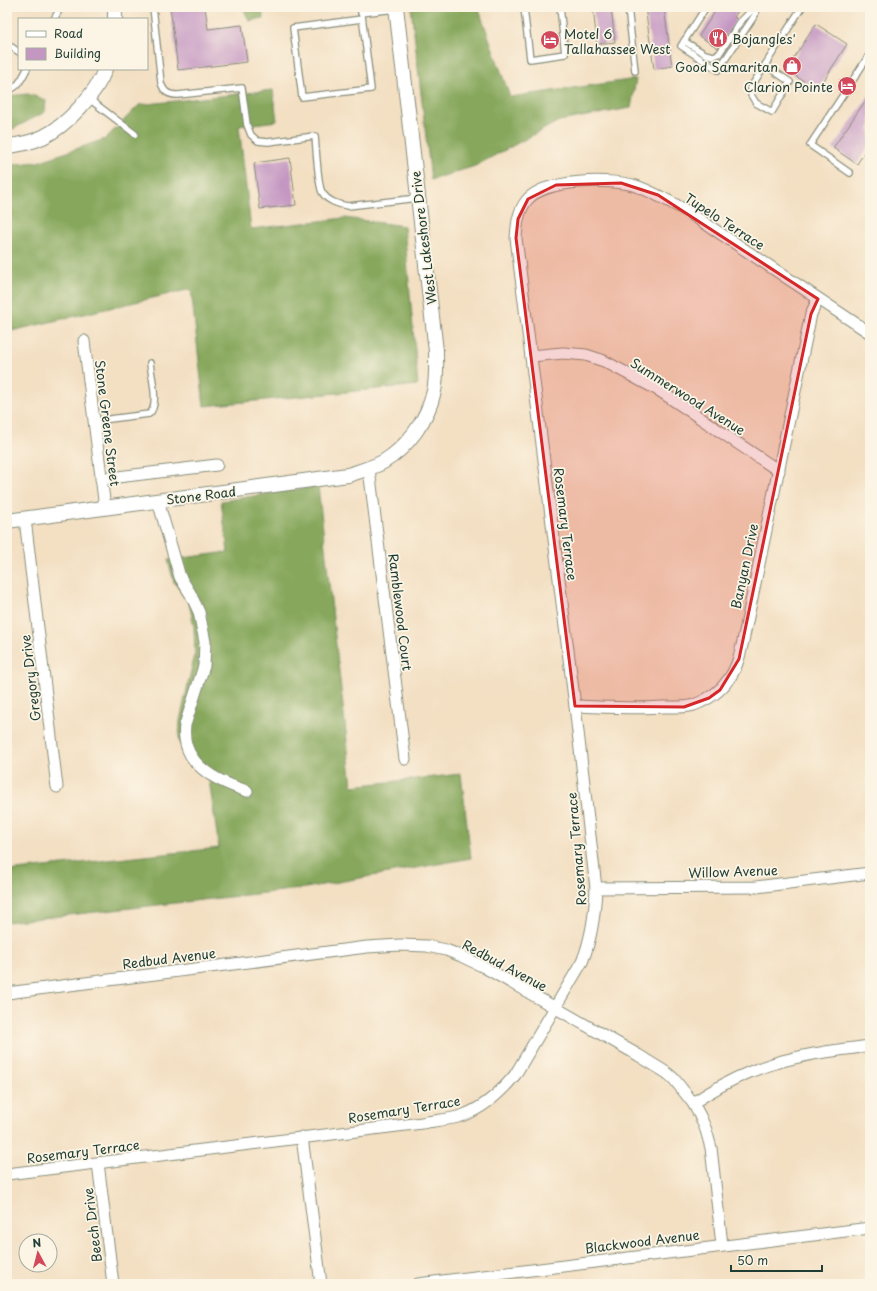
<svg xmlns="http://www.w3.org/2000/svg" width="877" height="1291" viewBox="0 0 877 1291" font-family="'Playpen Sans',sans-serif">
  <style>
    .forest { fill: #86a75b; stroke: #527248 }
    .building { fill: #c497c3 }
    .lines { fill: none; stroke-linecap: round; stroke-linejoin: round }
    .service-casing { stroke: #898e7b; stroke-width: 8 }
    .minor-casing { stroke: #898e7b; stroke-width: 13 }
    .tertiary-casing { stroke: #898e7b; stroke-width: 16 }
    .service { stroke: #fff; stroke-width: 5.5 }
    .minor { stroke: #fff; stroke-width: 11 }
    .tertiary { stroke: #fff; stroke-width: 14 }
    .marked { fill: #d62828; fill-opacity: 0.2; stroke: #d62828; stroke-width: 3; stroke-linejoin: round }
    .labels { text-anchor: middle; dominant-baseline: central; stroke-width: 3.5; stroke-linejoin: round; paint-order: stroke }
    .poi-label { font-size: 13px; fill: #1f3d34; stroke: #fcf5e5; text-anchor: start }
    .street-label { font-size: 13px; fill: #1f3d34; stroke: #fcf5e5 }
  </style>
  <rect width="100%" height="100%" fill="#fcf5e5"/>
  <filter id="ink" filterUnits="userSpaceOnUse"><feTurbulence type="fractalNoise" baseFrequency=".025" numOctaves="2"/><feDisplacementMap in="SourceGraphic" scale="8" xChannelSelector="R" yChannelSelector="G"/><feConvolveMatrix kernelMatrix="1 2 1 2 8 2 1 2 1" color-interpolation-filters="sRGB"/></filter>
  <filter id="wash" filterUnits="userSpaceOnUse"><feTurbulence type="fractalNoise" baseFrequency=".012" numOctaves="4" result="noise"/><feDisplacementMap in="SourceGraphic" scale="16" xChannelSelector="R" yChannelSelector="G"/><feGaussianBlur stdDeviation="0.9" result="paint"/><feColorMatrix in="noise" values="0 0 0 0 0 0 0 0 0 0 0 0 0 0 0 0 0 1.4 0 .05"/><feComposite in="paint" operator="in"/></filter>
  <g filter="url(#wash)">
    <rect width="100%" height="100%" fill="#f3dfc2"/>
    <!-- forest -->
    <g class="forest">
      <path d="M243,7H262L263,18L249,21Z"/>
      <path d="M411,7H478L510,97L636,79L631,108L559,121L475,166L431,180Z"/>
      <path d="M273,90L277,121L239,126L251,229L345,218L404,226L418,385L204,406L191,289L7,332V165L38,162L105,139L139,105Z"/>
      <path d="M28,94L46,100L45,112L7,132V96Z"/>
      <path d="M318,486L352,786L461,774L471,858L300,889L7,922V871L219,848L209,780L188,762L179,740L180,721L195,653L194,626L189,603L174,582L168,560L228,552L221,501Z"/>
    </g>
    <g id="blocks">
      <!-- building -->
      <g class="building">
        <path d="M170,7H205L208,29L242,25L247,62L178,70Z"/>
        <path d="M593,7H611L615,42L597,44Z"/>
        <path d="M645,7H664L672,66L654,69Z"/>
        <path d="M718,7H741L734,17L737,19L718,48L699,36Z"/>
        <path d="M816,24L847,44L818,90L786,70Z"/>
        <path d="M870,94V144L857,164L833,148Z"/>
        <path d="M290,158L296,205L260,209L254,163Z"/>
      </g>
    </g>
  </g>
  <g filter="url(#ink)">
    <use href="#blocks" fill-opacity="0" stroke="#898e7b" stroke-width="1"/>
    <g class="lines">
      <!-- service casing -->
      <g class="service-casing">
        <g id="service">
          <path d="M153,7L161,83C164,92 168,95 178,95L242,88L247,125L251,135L258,141L268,142L315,136C316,146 318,186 322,192C327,201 339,205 348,206L418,198"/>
          <path d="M361,7L371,89L302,97L293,28L362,19"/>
          <path d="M534,7L524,8L530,59L565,54L560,7"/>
          <path d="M628,7L635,71"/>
          <path d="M706,7L681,46L718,70L755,15L758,7"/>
          <path d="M361,13L396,9"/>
          <path d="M54,19L61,7"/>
          <path d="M684,41L705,54L713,56L719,54L740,22L755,7"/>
          <path d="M7,44L19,52"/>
          <path d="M765,65L790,82L772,112L756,103L751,95V87L802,7"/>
          <path d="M7,90C18,89 22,78 27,69"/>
          <path d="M88,98L135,134"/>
          <path d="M850,173L810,145L870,54"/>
          <path d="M94,421L149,414C160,406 151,375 150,363"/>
        </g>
      </g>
      <!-- minor casing -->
      <g class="minor-casing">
        <g id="minor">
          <path d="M84,341L105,508"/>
          <path d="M531,356L563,353L586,355L604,361L660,391L779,471"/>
          <path d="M369,469L405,759"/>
          <path d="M101,479L217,465"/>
          <path d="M158,501L180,577L190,593L199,612L205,642L204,666L185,725C180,764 216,781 247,791"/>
          <path d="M25,519L57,787"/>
          <path d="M575,706C605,707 634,709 664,707C674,707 684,708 694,705C707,700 720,692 728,680C737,669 740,654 743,641L811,314L818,299"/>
          <path d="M596,888L756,887L870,873"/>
          <path d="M7,993L367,947L400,945L427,946L446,950L461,956L484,967L638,1055L667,1073L674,1079L693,1103L700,1116L706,1130L711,1148L722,1245"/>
          <path d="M693,1103C711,1091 730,1080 750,1072C788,1056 829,1051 870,1046"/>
          <path d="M302,1137L321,1284"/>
          <path d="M98,1163L113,1284"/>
          <path d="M7,1174L422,1123C436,1120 451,1120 464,1115C485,1107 501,1092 515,1075L582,962C592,938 595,914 596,888L575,706L516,238C517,224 518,211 527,200C544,179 612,178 636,186C653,192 669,201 685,210L870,333"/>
          <path d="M418,1284L870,1228"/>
        </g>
      </g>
      <!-- tertiary casing -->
      <g class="tertiary-casing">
        <g id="tertiary">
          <path d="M115,7V19"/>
          <path d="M7,146C19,145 32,142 43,137C66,126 97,93 105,69"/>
          <path d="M7,521L348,475C360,471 372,468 383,462C408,447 428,419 434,391C437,378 436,364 436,351L396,7"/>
        </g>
      </g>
      <!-- service -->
      <use href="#service" class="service"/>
      <!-- minor -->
      <use href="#minor" class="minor"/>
      <!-- tertiary -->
      <use href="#tertiary" class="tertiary"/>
    </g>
  </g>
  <!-- marked area -->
  <path class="marked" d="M621,183L658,195L818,299L811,314L739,659L720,690L709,698L684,707L575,706L516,238L518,219L528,199L556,185Z"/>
  <!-- icons -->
  <defs>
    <g id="restaurant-disc" transform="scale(1)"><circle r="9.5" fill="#d1495b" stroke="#fcf5e5"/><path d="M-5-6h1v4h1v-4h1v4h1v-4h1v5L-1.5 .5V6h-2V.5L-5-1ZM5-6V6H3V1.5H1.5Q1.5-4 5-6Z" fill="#fff"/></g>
    <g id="hotel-disc" transform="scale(1)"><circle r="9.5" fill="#d1495b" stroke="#fcf5e5"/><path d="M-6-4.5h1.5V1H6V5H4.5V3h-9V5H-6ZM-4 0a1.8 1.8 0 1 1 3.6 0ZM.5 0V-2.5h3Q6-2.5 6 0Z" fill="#fff"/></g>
    <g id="shop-disc" transform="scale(1)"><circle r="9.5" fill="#d1495b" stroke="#fcf5e5"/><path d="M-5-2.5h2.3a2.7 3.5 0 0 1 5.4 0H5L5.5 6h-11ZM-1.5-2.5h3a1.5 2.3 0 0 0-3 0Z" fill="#fff"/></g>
  </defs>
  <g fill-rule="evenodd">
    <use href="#restaurant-disc" x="718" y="38"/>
    <use href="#hotel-disc" x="550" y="40"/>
    <use href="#shop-disc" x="792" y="66"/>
    <use href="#hotel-disc" x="847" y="86"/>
  </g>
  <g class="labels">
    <!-- poi labels -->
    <g class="poi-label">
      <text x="564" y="33">Motel 6<tspan x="564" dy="15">Tallahassee West</tspan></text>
      <text x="732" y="38">Bojangles'</text>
      <text x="778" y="66" text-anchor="end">Good Samaritan</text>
      <text x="833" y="86" text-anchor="end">Clarion Pointe</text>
    </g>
    <!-- street labels -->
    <g class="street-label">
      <text transform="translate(725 221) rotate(33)">Tupelo Terrace</text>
      <text transform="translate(423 238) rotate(-97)">West Lakeshore Drive</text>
      <text transform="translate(688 396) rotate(32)">Summerwood Avenue</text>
      <text transform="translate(108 423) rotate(83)">Stone Greene Street</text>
      <text transform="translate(201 495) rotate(-7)">Stone Road</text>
      <text transform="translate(566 524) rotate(83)">Rosemary Terrace</text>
      <text transform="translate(744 566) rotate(-78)">Banyan Drive</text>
      <text transform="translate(401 612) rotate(83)">Ramblewood Court</text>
      <text transform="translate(30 678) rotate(-97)">Gregory Drive</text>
      <text transform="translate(576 849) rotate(-95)">Rosemary Terrace</text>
      <text transform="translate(733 871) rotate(-2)">Willow Avenue</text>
      <text transform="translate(169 958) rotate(-7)">Redbud Avenue</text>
      <text transform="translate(505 965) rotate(28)">Redbud Avenue</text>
      <text transform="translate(404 1109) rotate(-9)">Rosemary Terrace</text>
      <text transform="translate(83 1151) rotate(-7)">Rosemary Terrace</text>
      <text transform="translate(92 1225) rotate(-97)">Beech Drive</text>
      <text transform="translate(642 1241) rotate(-7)">Blackwood Avenue</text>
    </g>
  </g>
  <!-- margin -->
  <rect width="877" height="1291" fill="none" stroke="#fcf5e5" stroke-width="24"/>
  <!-- legend -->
  <rect x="18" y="18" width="130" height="52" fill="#fcf5e5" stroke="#a4ab9e"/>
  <rect x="26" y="31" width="20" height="6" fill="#ffffff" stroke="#a4ab9e"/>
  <text x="54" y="38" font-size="12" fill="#1f3d34">Road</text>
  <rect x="26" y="48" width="20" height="12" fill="#c497c3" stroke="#a4ab9e"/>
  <text x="54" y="58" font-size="12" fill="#1f3d34">Building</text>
  <!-- north arrow -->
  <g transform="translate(38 1253) rotate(353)"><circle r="19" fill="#fcf5e5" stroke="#a4ab9e"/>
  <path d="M0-3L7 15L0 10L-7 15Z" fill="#d1495b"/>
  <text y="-6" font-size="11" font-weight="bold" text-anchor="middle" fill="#1f3d34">N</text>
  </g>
  <!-- scale -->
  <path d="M731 1265v6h91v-6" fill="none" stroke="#1f3d34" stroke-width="2"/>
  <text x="737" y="1265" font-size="12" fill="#1f3d34" stroke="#fcf5e5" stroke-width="3" paint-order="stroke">50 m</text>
</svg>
